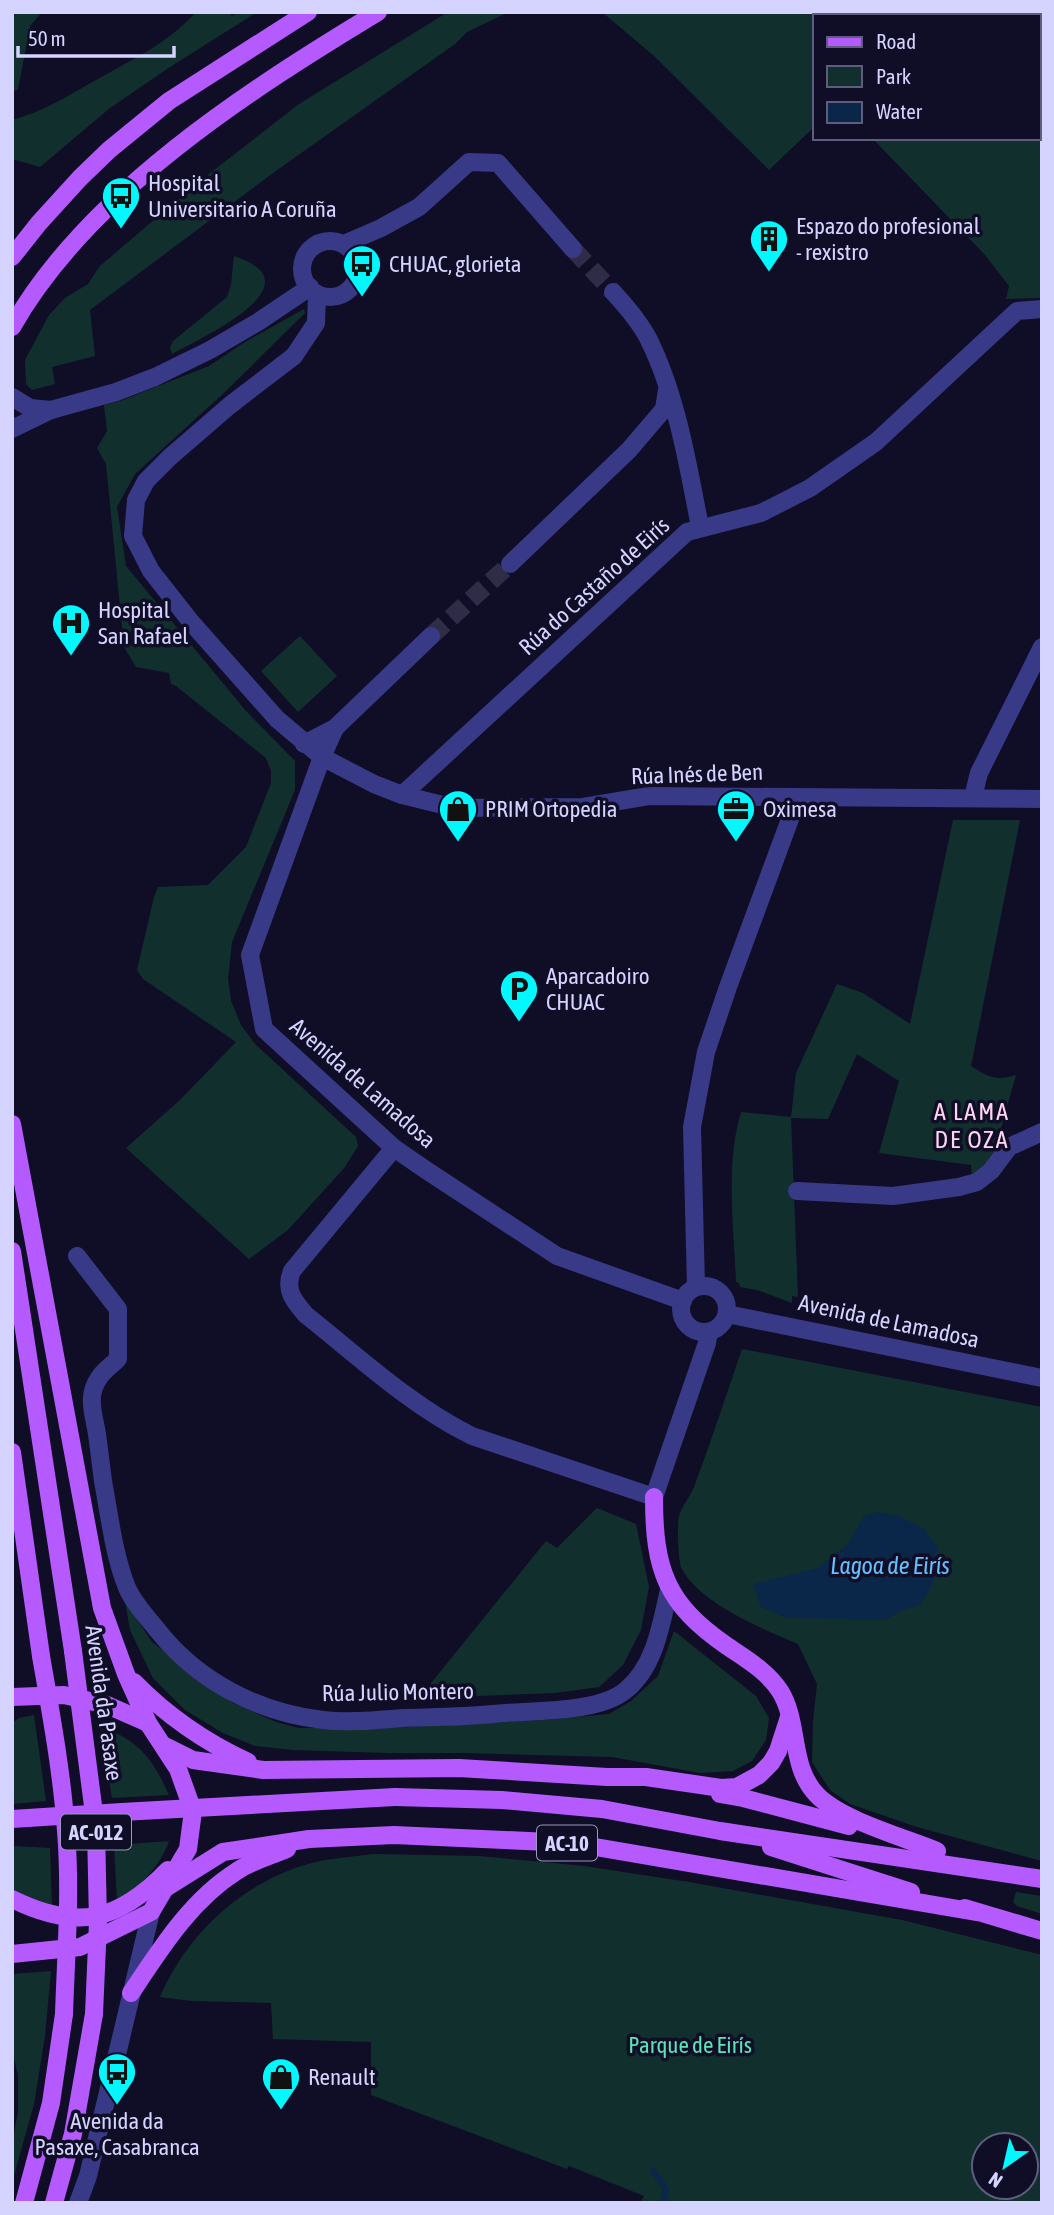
<svg xmlns="http://www.w3.org/2000/svg" width="1054" height="2215" viewBox="0 0 1054 2215" font-family="'Asap Condensed',sans-serif">
  <style>
    .green { fill: #11302d; fill-rule: evenodd }
    .water { fill: #0a2649 }
    .lines { fill: none; stroke-linecap: round; stroke-linejoin: round }
    .stream { stroke: #0a2649; stroke-width: 6 }
    .street-tunnel { stroke: #2e2c47; stroke-width: 18; stroke-dasharray: 18 9; stroke-linecap: butt }
    .street { stroke: #383a87; stroke-width: 18 }
    .primary { stroke: #b55aff; stroke-width: 18 }
    .primary-bridge { stroke: #b55aff; stroke-width: 18 }
    .labels { text-anchor: middle; dominant-baseline: central; stroke-width: 7; stroke-linejoin: round; paint-order: stroke }
    .shield { fill: #100e26; stroke: #9a98be; stroke-width: 2 }
    .shield-label { font-size: 21px; font-weight: bold; fill: #d5d3ff }
    .poi-label { font-size: 23px; fill: #d5d3ff; stroke: #100e26; text-anchor: start }
    .street-label { font-size: 23px; fill: #d5d3ff; stroke: #100e26 }
    .park-label { font-size: 23px; fill: #5ae4b7; stroke: #100e26 }
    .neighbourhood-label { font-size: 24px; letter-spacing: 2px; fill: #ffd5f3; stroke: #100e26 }
    .water-label { font-size: 24px; font-style: italic; fill: #61c2ff; stroke: #100e26 }
  </style>
  <rect width="100%" height="100%" fill="#100e26"/>
  <!-- green -->
  <g class="green">
    <path d="M12,12H42L30,26L18,90L12,91Z"/>
    <path d="M196,12H229L232,16L238,12H257L170,67L110,108L40,167L12,159V120C43,112 69,95 96,80C133,59 166,45 196,12Z"/>
    <path d="M448,12H509L467,32L455,44L273,173L90,310L95,356L52,367L55,384L32,390L26,384L25,360L49,315L65,298L88,284L100,266L196,184L299,104Z"/>
    <path d="M602,12H1042V298L1006,299L1009,286L985,255L872,138H1038V16H814V127L769,170L654,56Z"/>
    <path d="M234,256C321,284 200,338 172,354L170,348L173,341L227,297L231,285Z"/>
    <path d="M304,309L305,313L226,391L135,474L117,507L126,566L246,711L295,761V790L232,942L228,978L231,1001L241,1025L255,1044L356,1137L358,1146L345,1167L288,1230L249,1259L126,1148L180,1100L236,1042L143,979L137,970L154,897L158,887L208,885L246,847L271,783V771L266,758L176,686L171,684L169,673L136,667L124,647L106,464L97,448L107,431L104,405L123,400L209,366L245,342Z"/>
    <path d="M300,636L337,676L298,712L261,671Z"/>
    <path d="M953,820H1020L971,1066C987,1076 996,1082 1016,1075L1000,1132L1008,1137L972,1180L971,1165L879,1153L899,1081L857,1054L828,1119L791,1118L798,1297L792,1296V1303L757,1290L740,1287L739,1283L736,1282C734,1227 725,1165 741,1112L791,1117L796,1073L837,984L863,993L910,1024Z"/>
    <path d="M742,1349L1042,1407V1861L917,1827L850,1804L830,1790L812,1762L813,1721L817,1684L798,1644C763,1629 701,1604 682,1569C678,1562 677,1524 679,1516C682,1506 690,1497 694,1487C711,1442 726,1395 742,1349Z"/>
    <path d="M597,1508L636,1524L649,1587L641,1630L623,1665L599,1687L555,1693L419,1698L546,1541L557,1548Z"/>
    <path d="M125,1601L152,1642L231,1702L276,1722L299,1728H386L543,1720L609,1714L631,1701L658,1676L674,1631L756,1696L769,1718L766,1740L752,1761L733,1771L700,1773L612,1757L465,1753H387L293,1750L255,1746L223,1733L185,1710L153,1678L130,1630Z"/>
    <path d="M34,1715L46,1801L12,1804V1723L19,1718Z"/>
    <path d="M100,1726C138,1740 153,1759 169,1795L112,1798Z"/>
    <path d="M169,1841C159,1868 140,1886 117,1902L114,1845Z"/>
    <path d="M12,1846L50,1848L52,1908L12,1892Z"/>
    <path d="M373,1854L479,1856L584,1866L689,1882L902,1920L1042,1955V2203H640L644,2196L569,2166L567,2169L371,2095V2042L273,2039L271,2003L192,2001L160,1997C187,1934 242,1883 308,1864C329,1858 352,1857 373,1854ZM1026,2145V2187H984V2145Z"/>
    <path d="M1016,1892L1042,1896V1914L1017,1906L1013,1902Z"/>
    <path d="M51,1971L45,2036L34,2104L12,2183V2144L18,2112V2075L12,2051V1974Z"/>
  </g>
  <!-- water -->
  <path class="water" d="M878,1512L899,1516L923,1528L937,1546L939,1566L930,1589L920,1605L901,1611L886,1620L786,1618L761,1607L753,1584L818,1568L848,1544L864,1516Z"/>
  <g class="lines">
    <!-- stream -->
    <path class="stream" d="M653,2171L666,2189L663,2203"/>
    <!-- street-tunnel -->
    <g class="street-tunnel">
      <path d="M573,249L613,292"/>
      <path d="M431,636L510,564"/>
    </g>
    <!-- street -->
    <g class="street">
      <circle cx="330" cy="269" r="28"/>
      <path d="M344,244L381,228L419,207L469,162L498,163L573,249"/>
      <path d="M613,292C626,306 640,322 649,340C677,397 688,465 700,527"/>
      <path d="M317,294L316,323L294,356L229,406L170,457L146,481L136,500L133,536L151,571L191,622L277,719L322,757L374,784L402,795L455,808L583,807L649,796L1042,799"/>
      <path d="M12,397L30,408L51,410"/>
      <path d="M12,429L51,410L116,392L155,377L210,350L258,322L310,287"/>
      <path d="M510,564L629,450L664,409L667,390"/>
      <path d="M335,728L322,757L250,955L264,1029L394,1148L426,1170L557,1256L683,1301"/>
      <path d="M304,744L335,728L431,636"/>
      <path d="M402,795L687,532L761,513L810,488L876,442L1017,311L1042,309"/>
      <path d="M973,797L979,773L1042,647"/>
      <path d="M394,1148L292,1271C284,1290 294,1301 306,1315C359,1357 411,1406 472,1436L654,1497L707,1343L709,1332"/>
      <path d="M797,1191L893,1196L959,1187L977,1182L991,1171L1009,1147L1042,1132"/>
      <path d="M77,1256L118,1309V1359C112,1365 103,1371 99,1378C86,1396 94,1415 97,1434C99,1450 101,1466 103,1481C109,1513 114,1555 126,1585C132,1602 148,1618 159,1632C199,1682 260,1713 323,1720C350,1723 376,1720 403,1718C433,1717 463,1717 493,1714C529,1710 598,1714 626,1690C655,1666 661,1625 669,1590"/>
      <circle cx="704" cy="1309" r="23"/>
      <path d="M696,1287L692,1127L706,1052L728,987L793,811L794,797"/>
      <path d="M727,1314L1042,1378"/>
      <path d="M78,2203L88,2176L151,1912"/>
    </g>
    <!-- primary -->
    <g class="primary">
      <path d="M12,257L39,223L80,178L109,150L169,101L308,12"/>
      <path d="M12,327C88,193 249,90 378,12"/>
      <path d="M12,1124L102,1608L126,1674L148,1723L178,1769L193,1811L188,1849L151,1912L80,1947L12,1954"/>
      <path d="M12,1251L73,1651"/>
      <path d="M12,1452L41,1656"/>
      <path d="M654,1497C654,1570 666,1604 727,1646C746,1659 767,1671 780,1691C800,1723 789,1766 817,1795C841,1820 903,1837 937,1851"/>
      <path d="M134,1682C167,1716 205,1742 248,1762"/>
      <path d="M12,1697L64,1695L107,1705L148,1723"/>
      <path d="M165,1746L193,1760L263,1770L459,1768L607,1777H646L721,1788L737,1787L759,1775L771,1763L778,1751L789,1717"/>
      <path d="M720,1794L743,1798L849,1826"/>
      <path d="M395,1797L502,1800L602,1809L720,1831L1042,1879"/>
      <path d="M12,1819L122,1812"/>
      <path d="M771,1847L911,1892"/>
      <path d="M167,1887L223,1852L309,1839L394,1835L572,1843L976,1912"/>
      <path d="M12,1899C77,1931 118,1922 168,1870"/>
      <path d="M965,1908L1042,1931"/>
      <path d="M131,1993C161,1948 191,1900 237,1871C252,1861 271,1856 287,1849"/>
      <path d="M24,2203L51,2103L64,2014"/>
      <path d="M54,2203L73,2134L94,2014"/>
    </g>
    <!-- primary-bridge -->
    <g class="primary-bridge">
      <path d="M73,1651L96,1829L98,1922L94,2014"/>
      <path d="M41,1656C51,1714 62,1773 66,1831C71,1892 66,1954 64,2014"/>
      <path d="M122,1812L395,1797"/>
    </g>
  </g>
  <!-- icons -->
  <defs>
    <g id="bus-pin" transform="scale(2.0125)"><path d="M0 17L-7.5 6A9.5 9.5 0 1 1 7.5 6Z" fill="#00f8fe" stroke="#100e26"/><path d="M-5-6H5V4H4V6H2V4H-2V6H-4V4H-5ZM-3.5-4V0h7V-4ZM-3.5 1.2v1.5H-2V1.2ZM2 1.2v1.5H3.5V1.2Z" fill="#111"/></g>
    <g id="building-pin" transform="scale(2.0125)"><path d="M0 17L-7.5 6A9.5 9.5 0 1 1 7.5 6Z" fill="#00f8fe" stroke="#100e26"/><path d="M-4-6H4V6H1V3H-1V6H-4ZM-2.5-4.3h1.7v1.8h-1.7ZM.8-4.3h1.7v1.8H.8ZM-2.5-1h1.7V.8h-1.7ZM.8-1h1.7V.8H.8Z" fill="#111"/></g>
    <g id="hospital-pin" transform="scale(2.0125)"><path d="M0 17L-7.5 6A9.5 9.5 0 1 1 7.5 6Z" fill="#00f8fe" stroke="#100e26"/><path d="M-5-5h3v3.5h4V-5h3V5h-3V1.5h-4V5h-3Z" fill="#111"/></g>
    <g id="shop-pin" transform="scale(2.0125)"><path d="M0 17L-7.5 6A9.5 9.5 0 1 1 7.5 6Z" fill="#00f8fe" stroke="#100e26"/><path d="M-5-2.5h2.3a2.7 3.5 0 0 1 5.4 0H5L5.5 6h-11ZM-1.5-2.5h3a1.5 2.3 0 0 0-3 0Z" fill="#111"/></g>
    <g id="office-pin" transform="scale(2.0125)"><path d="M0 17L-7.5 6A9.5 9.5 0 1 1 7.5 6Z" fill="#00f8fe" stroke="#100e26"/><path d="M-6-3h4V-5.5h4V-3h4V5H-6ZM-1-4.5V-3h2v-1.5ZM-6 0V1H6V0Z" fill="#111"/></g>
    <g id="parking-pin" transform="scale(2.0125)"><path d="M0 17L-7.5 6A9.5 9.5 0 1 1 7.5 6Z" fill="#00f8fe" stroke="#100e26"/><path d="M-3.5-5.5H1a3.5 3.5 0 0 1 0 7H-1V5.5H-3.5ZM-1-3.4V-.6H.8a1.4 1.4 0 0 0 0-2.8Z" fill="#111"/></g>
  </defs>
  <g fill-rule="evenodd">
    <use href="#bus-pin" x="121" y="196"/>
    <use href="#building-pin" x="769" y="239"/>
    <use href="#bus-pin" x="362" y="264"/>
    <use href="#hospital-pin" x="71" y="623"/>
    <use href="#shop-pin" x="458" y="809"/>
    <use href="#office-pin" x="736" y="809"/>
    <use href="#parking-pin" x="519" y="989"/>
    <use href="#bus-pin" x="117" y="2072"/>
    <use href="#shop-pin" x="281" y="2077"/>
  </g>
  <g class="labels">
    <!-- shield labels -->
    <g class="shield">
      <rect x="61" y="1814.5" width="70" height="35" rx="5"/>
      <rect x="537" y="1825.5" width="60" height="35" rx="5"/>
    </g>
    <g class="shield-label">
      <text x="96" y="1832">AC-012</text>
      <text x="567" y="1843">AC-10</text>
    </g>
    <!-- poi labels -->
    <g class="poi-label">
      <text x="148" y="183">Hospital<tspan x="148" dy="26">Universitario A Coruña</tspan></text>
      <text x="796" y="226">Espazo do profesional<tspan x="796" dy="26">- rexistro</tspan></text>
      <text x="389" y="264">CHUAC, glorieta</text>
      <text x="98" y="610">Hospital<tspan x="98" dy="26">San Rafael</tspan></text>
      <text x="485" y="809">PRIM Ortopedia</text>
      <text x="763" y="809">Oximesa</text>
      <text x="546" y="976">Aparcadoiro<tspan x="546" dy="26">CHUAC</tspan></text>
      <text x="308" y="2077">Renault</text>
      <text x="117" y="2121" text-anchor="middle">Avenida da<tspan x="117" dy="26">Pasaxe, Casabranca</tspan></text>
    </g>
    <!-- street labels -->
    <g class="street-label">
      <text transform="translate(594 586) rotate(-42)">Rúa do Castaño de Eirís</text>
      <text transform="translate(697 774) rotate(-2)">Rúa Inés de Ben</text>
      <text transform="translate(363 1083) rotate(41)">Avenida de Lamadosa</text>
      <text transform="translate(889 1321) rotate(12)">Avenida de Lamadosa</text>
      <text transform="translate(398 1692) rotate(-1)">Rúa Julio Montero</text>
      <text transform="translate(104 1703) rotate(82)">Avenida da Pasaxe</text>
    </g>
    <!-- park labels -->
    <g class="park-label">
      <text x="690" y="2045">Parque de Eirís</text>
    </g>
    <!-- neighbourhood labels -->
    <g class="neighbourhood-label">
      <text x="972" y="1111">A LAMA<tspan x="972" dy="28">DE OZA</tspan></text>
    </g>
    <!-- water labels -->
    <g class="water-label">
      <text x="890" y="1565">Lagoa de Eirís</text>
    </g>
  </g>
  <!-- border -->
  <rect width="1054" height="2215" fill="none" stroke="#d5d3ff" stroke-width="28"/>
  <!-- legend -->
  <rect x="813" y="14" width="228" height="126" fill="#100e26" stroke="#5f5d7d" stroke-width="2"/>
  <rect x="827" y="37" width="35" height="10" fill="#b55aff" stroke="#5f5d7d" stroke-width="2"/>
  <text x="876" y="49" font-size="21" fill="#d5d3ff">Road</text>
  <rect x="827" y="66" width="35" height="21" fill="#11302d" stroke="#5f5d7d" stroke-width="2"/>
  <text x="876" y="84" font-size="21" fill="#d5d3ff">Park</text>
  <rect x="827" y="102" width="35" height="21" fill="#0a2649" stroke="#5f5d7d" stroke-width="2"/>
  <text x="876" y="119" font-size="21" fill="#d5d3ff">Water</text>
  <!-- north arrow -->
  <g transform="translate(1005 2166) rotate(214)"><circle r="33" fill="#100e26" stroke="#5f5d7d" stroke-width="2"/>
  <path d="M0-5L12 26L0 18L-12 26Z" fill="#00f8fe"/>
  <text y="-10" font-size="19" font-weight="bold" text-anchor="middle" fill="#d5d3ff">N</text>
  </g>
  <!-- scale -->
  <path d="M18 46v10h156v-10" fill="none" stroke="#d5d3ff" stroke-width="3.5"/>
  <text x="28" y="46" font-size="21" fill="#d5d3ff" stroke="#100e26" stroke-width="5" paint-order="stroke">50 m</text>
</svg>
